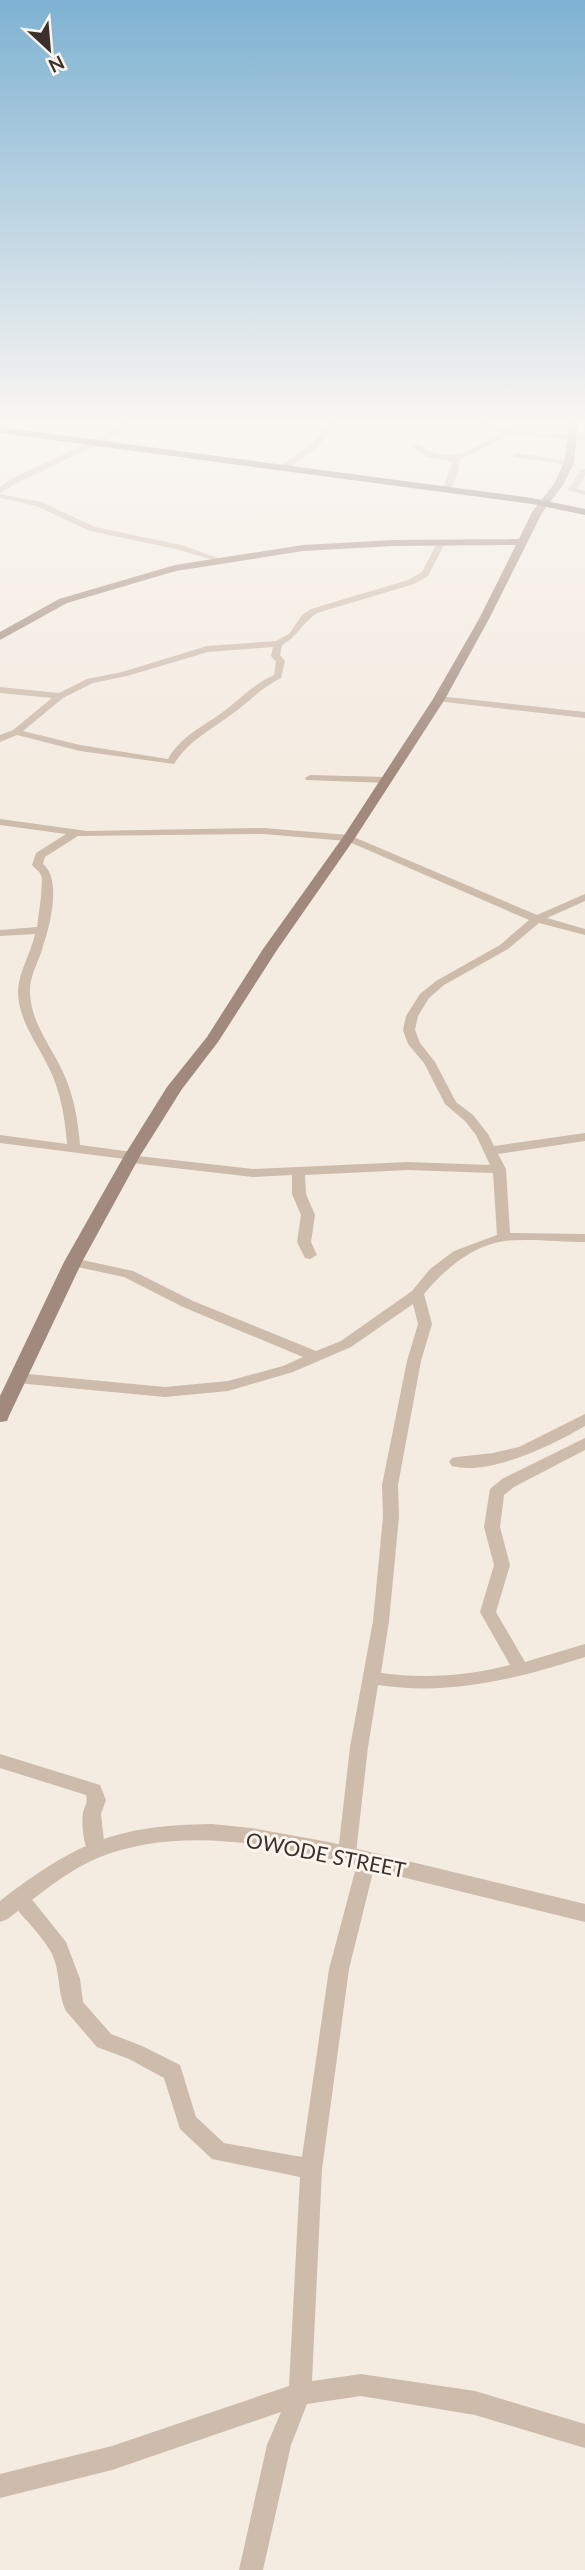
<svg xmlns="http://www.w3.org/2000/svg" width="585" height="2570" viewBox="0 0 585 2570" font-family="Lato,sans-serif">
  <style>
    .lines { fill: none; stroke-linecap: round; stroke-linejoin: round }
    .minor { fill: #cdbbac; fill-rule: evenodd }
    .tertiary { fill: #cdbbac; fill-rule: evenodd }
    .secondary { fill: #a18a7d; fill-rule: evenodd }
    .primary { fill: #7d675c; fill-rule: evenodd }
    .labels { text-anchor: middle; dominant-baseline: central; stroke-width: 6; stroke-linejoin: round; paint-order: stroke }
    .near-street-label { font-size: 21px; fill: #3b302b; stroke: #fbf5ee }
  </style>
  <rect width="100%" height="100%" fill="#f4ebe1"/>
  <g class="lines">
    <!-- minor -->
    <g class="minor">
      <path d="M124,419H131L125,431L17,483L0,493V487L11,479L119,428Z"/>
      <path d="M332,419H340L319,446L287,470H281V466L313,442Z"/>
      <path d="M464,419H474L510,431L585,436V440L510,435L460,459C458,470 456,485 447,491L443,489L452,462L427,457L411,446L418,444C455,467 467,450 503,433Z"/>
      <path d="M517,453L569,461L573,463L569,465L514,457L513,455Z"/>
      <path d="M581,469H585V475L577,489L585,491V495L568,490Z"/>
      <path d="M0,494L41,502L95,527L181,545L224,560L220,562L176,549L90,531L36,506L0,498Z"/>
      <path d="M438,541L445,543L428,576L414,584L317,613C303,622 297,637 282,645L280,655L285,661L281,678C262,687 249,702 232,714C210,731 189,740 174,764L80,751L17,735L0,742V735L13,730L52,698L0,693V687L59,693L87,679L122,672L207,646L276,641L289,634L302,615L311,609L408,580L422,572ZM273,647L271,656L276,662L274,675C256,683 243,696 228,708C207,725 182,734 168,759L80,745L23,731L63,698L93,683L127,676L208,652Z"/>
      <path d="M439,696L585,712V718L436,701L434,699Z"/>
      <path d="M310,775L386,777L391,780L386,783L306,780L305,778Z"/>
      <path d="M0,819L87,831L263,828L349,835L537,915L585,894V901L547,918L585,929V935L539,923L508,949L444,985L429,998L418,1016L415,1030L420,1043L435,1062L456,1102L473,1115L488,1134L494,1146L585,1133V1141L498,1154L506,1169L510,1233L585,1234V1242C560,1242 528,1238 504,1241C471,1246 444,1270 424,1294L432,1324L421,1361L398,1485L399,1517L389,1621L381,1673C424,1679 467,1676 510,1665L480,1612L494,1565L484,1527L490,1489L502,1479L585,1438V1450L514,1487L504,1495L500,1527L510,1565L496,1612L525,1662L585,1644V1657C517,1679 450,1696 378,1685L368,1747L356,1853L354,1858L347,1861L340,1858L338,1853L350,1747L373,1621L383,1517L382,1485L407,1361L418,1324L413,1304L351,1347L293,1372L228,1391L165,1397L17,1383L10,1378L17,1373L165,1387L228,1381L283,1366L303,1357L183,1307L124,1277L68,1265L66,1262L73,1258L133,1271L193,1301L316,1351L341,1341L412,1291L430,1269L454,1251L497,1235L493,1173L408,1170L305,1175L306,1194L315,1215L311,1242L317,1255L310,1259L305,1258L297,1242L301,1215L292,1194V1175L253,1177L131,1163L125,1159L0,1143V1135L67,1144C65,1118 61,1094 50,1070C38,1044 18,1021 18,991C19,971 31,953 35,934L0,936V930L37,927L41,897L42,878L40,873L32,865L36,853L66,834L0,825ZM263,834L347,841L529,920L500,945L436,981L420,994L406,1016L403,1030L408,1044L424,1063L445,1104L465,1121L476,1135L490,1165L408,1162L253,1169L138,1156L132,1152L80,1145C78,1120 74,1096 63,1072C51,1046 31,1023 30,993C29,976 39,962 43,946C50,926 62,879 43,864L45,857L78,836Z"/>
      <path d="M585,1414V1426C553,1445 489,1476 452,1466L449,1462L452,1458L457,1457L493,1453L519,1447Z"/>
      <path d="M0,1754L100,1785L106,1800L101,1814L105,1850L103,1855L96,1858L89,1855C84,1845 81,1824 83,1813C85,1805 88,1803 86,1795L0,1768Z"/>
      <path d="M367,1852L374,1854L376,1860L349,1969L322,2169L312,2381L361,2374L475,2391L585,2424V2448L475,2415L361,2396L307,2404L291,2445L263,2570H239L267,2445L281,2412L112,2470L0,2498V2474L112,2446L289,2386L300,2177L212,2159L180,2129L164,2078L129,2059L97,2047L66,2011C57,1993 61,1971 51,1952C41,1935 25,1919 12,1904L10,1898L12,1892L19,1890L26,1892L66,1942L80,1979L83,2002L111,2034L142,2046L180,2065L196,2117L224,2143L302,2157L329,1969L358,1860L360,1854Z"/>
    </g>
    <!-- tertiary -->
    <path class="tertiary" d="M212,1824L251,1828L329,1842L585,1904V1922C528,1908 471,1894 414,1880C316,1856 200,1818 100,1857C66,1871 36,1897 8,1919L0,1922V1901C75,1843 116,1825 212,1824Z"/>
    <!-- secondary -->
    <path class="secondary" d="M570,419H578L574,463L563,485L542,513L489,619L445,699L355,838L277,950L218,1042L182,1089L140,1156L82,1262L9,1416L7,1421L0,1422V1396L64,1262L124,1156L167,1087L207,1037L263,949L343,837L433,699L479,619L516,545L393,546L303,551L176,571L67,603L0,640V632L59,599L175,565L303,545L393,540L519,539L532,512L554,484L564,463Z"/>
    <!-- primary -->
    <path class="primary" d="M0,427L532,498L585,509V515L532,504L0,433Z"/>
  </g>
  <!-- sky -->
  <linearGradient id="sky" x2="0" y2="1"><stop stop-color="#7eb2d2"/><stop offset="0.54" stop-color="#faf6f2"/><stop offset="1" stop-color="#faf6f2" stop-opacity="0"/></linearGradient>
  <rect width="585" height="779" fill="url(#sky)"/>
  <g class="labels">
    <!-- near-street labels -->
    <g class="near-street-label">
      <text transform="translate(326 1854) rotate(11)">OWODE STREET</text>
    </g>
  </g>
  <!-- north arrow -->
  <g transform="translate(49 49) rotate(154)" stroke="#fbf5ee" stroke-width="5" paint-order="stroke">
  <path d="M0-5L12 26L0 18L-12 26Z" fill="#3b302b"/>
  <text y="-10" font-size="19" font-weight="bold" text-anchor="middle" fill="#3b302b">N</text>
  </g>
</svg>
